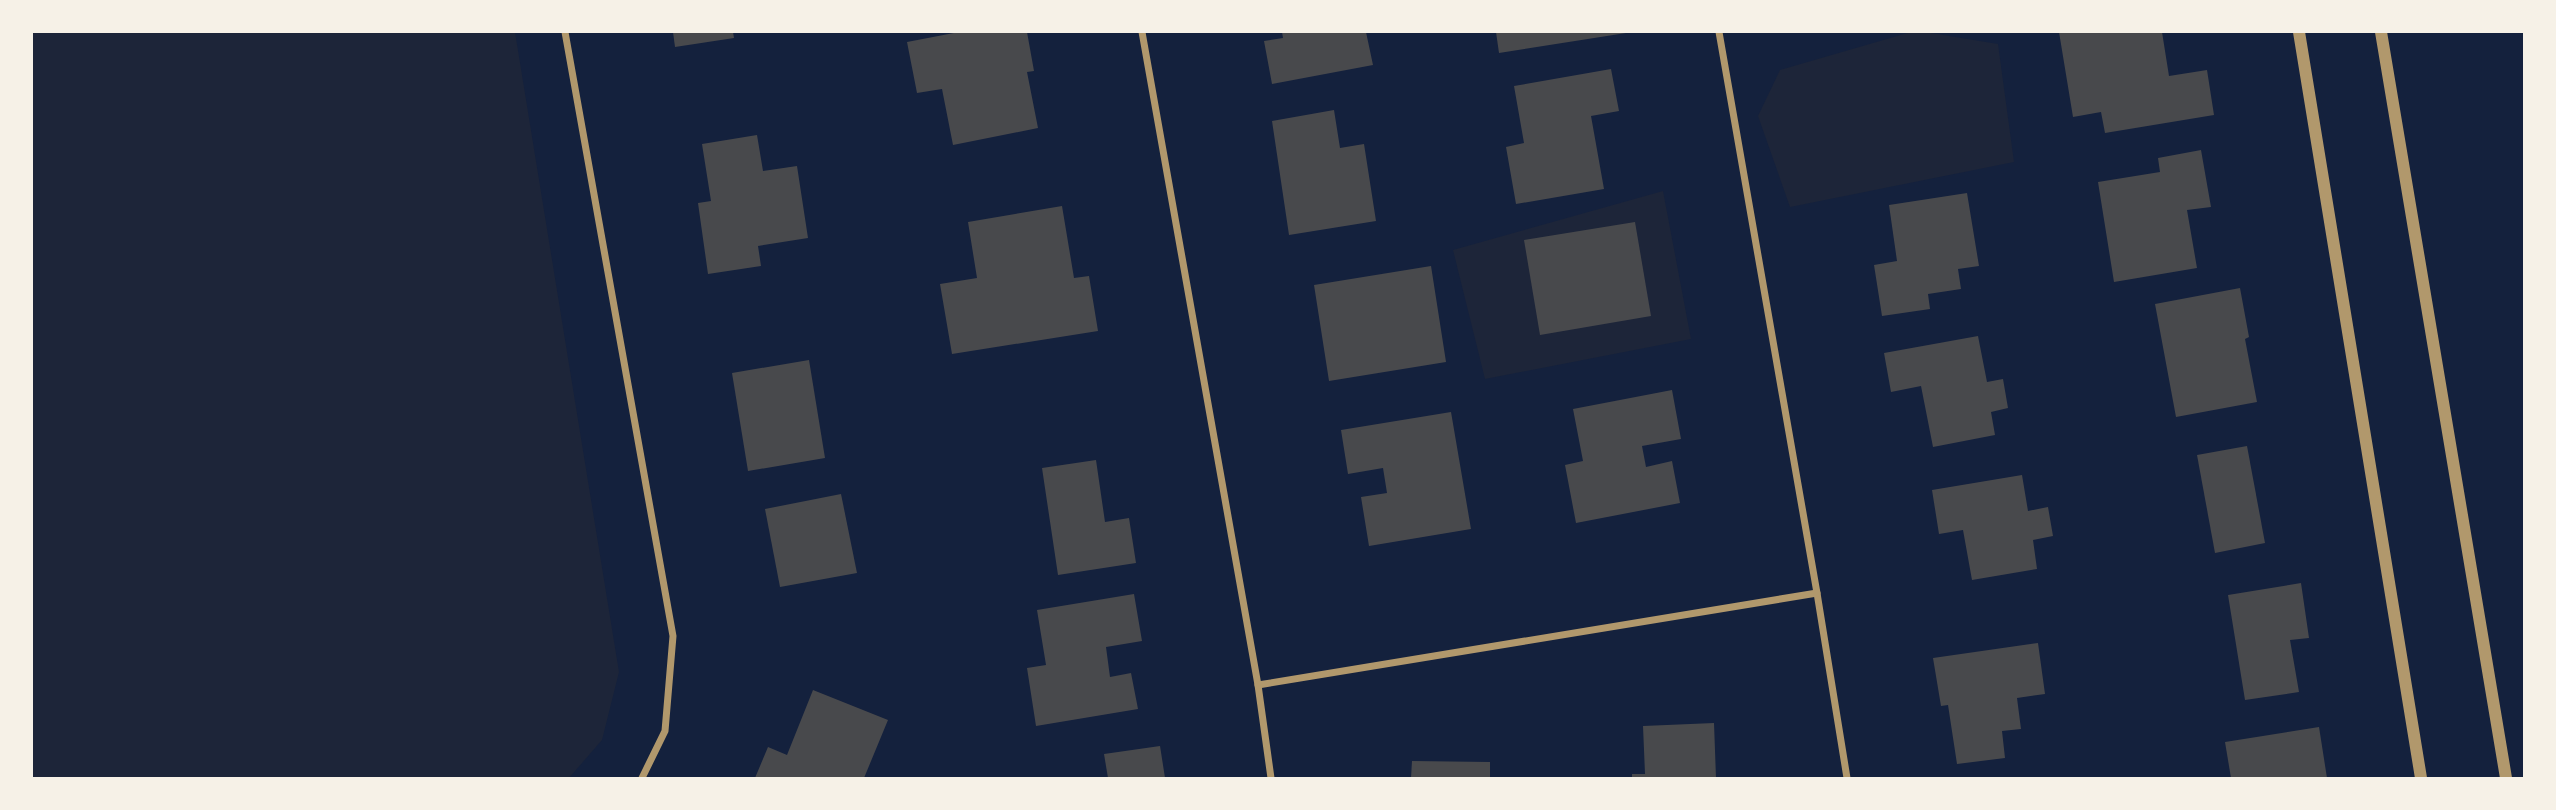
<svg xmlns="http://www.w3.org/2000/svg" width="2556" height="810" viewBox="0 0 2556 810" font-family="Overpass,sans-serif">
  <style>
    .green { fill: #1d2539 }
    .building { fill: #48494c }
    .lines { fill: none; stroke-linecap: round; stroke-linejoin: round }
    .minor { stroke: #b1986c; stroke-width: 7 }
    .tertiary { stroke: #b1986c; stroke-width: 12 }
  </style>
  <rect width="100%" height="100%" fill="#14213d"/>
  <!-- green -->
  <g class="green">
    <path d="M32,32H515L619,672L602,740L569,778H32Z"/>
    <path d="M1911,32H1925L1998,44L2014,162L1790,207L1758,116L1780,70Z"/>
    <path d="M1663,191L1691,339L1485,379L1453,250Z"/>
  </g>
  <!-- building -->
  <g class="building">
    <path d="M673,32H733L734,38L675,47Z"/>
    <path d="M959,32H1027L1034,71L1027,72L1038,128L953,145L942,89L917,93L907,42Z"/>
    <path d="M1282,32H1366L1373,65L1272,84L1264,41L1283,38Z"/>
    <path d="M1496,32H1626V33L1499,53Z"/>
    <path d="M2059,32H2162L2169,76L2207,70L2214,115L2105,133L2101,112L2073,117Z"/>
    <path d="M1611,69L1619,111L1591,116L1604,189L1516,204L1506,147L1524,143L1514,86Z"/>
    <path d="M1334,110L1340,148L1364,144L1376,221L1289,235L1272,121Z"/>
    <path d="M757,135L763,171L797,166L808,238L758,246L761,266L708,274L698,203L711,201L702,144Z"/>
    <path d="M2201,150L2211,207L2187,210L2197,268L2114,282L2098,182L2160,172L2158,158Z"/>
    <path d="M1967,193L1979,266L1958,269L1961,289L1928,294L1930,309L1882,316L1874,265L1897,261L1889,205Z"/>
    <path d="M1062,206L1074,278L1089,276L1098,331L952,354L940,284L977,278L968,222Z"/>
    <path d="M1635,222L1651,316L1540,335L1524,240Z"/>
    <path d="M1431,266L1446,362L1329,381L1314,285Z"/>
    <path d="M2240,288L2249,337L2245,339L2257,402L2176,417L2155,304Z"/>
    <path d="M1978,336L1987,382L2003,379L2008,408L1991,412L1995,435L1933,447L1921,386L1891,392L1884,353Z"/>
    <path d="M809,360L825,458L748,471L732,373Z"/>
    <path d="M1672,390L1681,439L1642,446L1646,467L1672,461L1680,503L1576,523L1565,465L1583,461L1573,409Z"/>
    <path d="M1451,412L1471,529L1369,546L1361,497L1387,493L1383,468L1348,474L1341,430Z"/>
    <path d="M2247,446L2265,543L2215,553L2197,455Z"/>
    <path d="M1096,460L1105,522L1129,518L1136,563L1058,575L1042,468Z"/>
    <path d="M2022,475L2028,511L2048,507L2053,536L2033,540L2037,569L1972,580L1963,530L1939,534L1932,490Z"/>
    <path d="M841,494L857,573L780,587L765,509Z"/>
    <path d="M2301,583L2309,638L2290,640L2299,692L2245,700L2228,595Z"/>
    <path d="M1134,594L1142,641L1106,647L1110,677L1131,673L1138,709L1036,726L1027,668L1046,665L1037,610Z"/>
    <path d="M2038,643L2045,694L2017,698L2021,729L2002,731L2005,758L1957,764L1948,705L1941,706L1933,658Z"/>
    <path d="M813,690L888,720L864,778H755L768,747L787,755Z"/>
    <path d="M1714,723L1716,778H1632V774H1645L1643,726Z"/>
    <path d="M2319,727L2327,778H2231L2225,742Z"/>
    <path d="M1160,746L1165,778H1108L1104,754Z"/>
    <path d="M1412,761L1490,762V778H1411Z"/>
  </g>
  <g class="lines">
    <!-- minor -->
    <g class="minor">
      <path d="M565,32L673,636L665,731L642,778"/>
      <path d="M1142,32L1258,685L1271,778"/>
      <path d="M1719,32L1817,593L1847,778"/>
      <path d="M1258,685L1817,593"/>
    </g>
    <!-- tertiary -->
    <g class="tertiary">
      <path d="M2299,32L2421,778"/>
      <path d="M2381,32L2506,778"/>
    </g>
  </g>
  <!-- border -->
  <rect width="2556" height="810" fill="none" stroke="#f6f1e7" stroke-width="66"/>
</svg>
